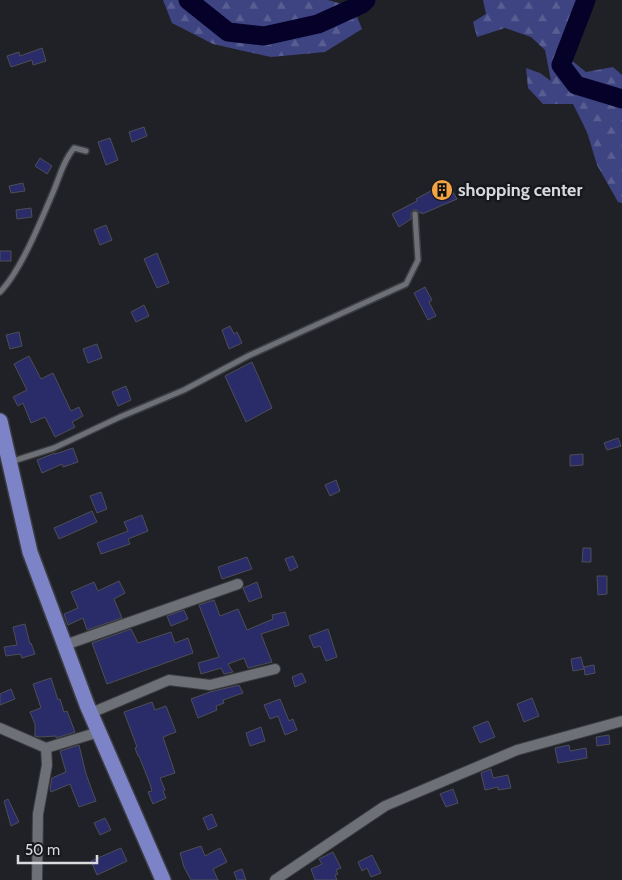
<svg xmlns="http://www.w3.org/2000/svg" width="622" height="880" viewBox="0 0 622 880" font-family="Cabin,sans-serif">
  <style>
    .forest { fill: url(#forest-firs) }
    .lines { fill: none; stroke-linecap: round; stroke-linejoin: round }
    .river { stroke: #050129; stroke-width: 19 }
    .building { fill: #292c68; stroke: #4d4e55 }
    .lane-casing { stroke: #3c3d41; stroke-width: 8 }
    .street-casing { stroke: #3c3d41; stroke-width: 12 }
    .primary-casing { stroke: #3c3d41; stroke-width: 18 }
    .lane { stroke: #6e7077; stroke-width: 5 }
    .street { stroke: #6e7077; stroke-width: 10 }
    .primary { stroke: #7c83c6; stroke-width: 15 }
    .labels { text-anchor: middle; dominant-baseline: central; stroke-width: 5; stroke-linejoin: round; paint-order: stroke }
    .poi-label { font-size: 18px; font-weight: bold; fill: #d9dade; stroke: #17181e; text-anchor: start }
  </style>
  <defs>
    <pattern id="forest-firs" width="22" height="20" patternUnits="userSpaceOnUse" patternTransform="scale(1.25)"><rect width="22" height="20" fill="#3e4381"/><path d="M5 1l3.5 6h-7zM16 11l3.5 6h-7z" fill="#595e92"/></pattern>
  </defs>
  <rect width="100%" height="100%" fill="#202127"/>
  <!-- forest -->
  <g class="forest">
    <path d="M163,0H328L353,7L362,29L325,52L271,57L213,44L172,23Z"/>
    <path d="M483,0H583L569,18L560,51L586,72L613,67L622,75V203L618,202L597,165L587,132L573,104H543L528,88L526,68L540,73L551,81L545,50L531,37L505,28L477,37L473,22L486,14Z"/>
  </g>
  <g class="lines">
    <!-- river -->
    <g class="river">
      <path d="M188,0L228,32L264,36L318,24L362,4L366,0"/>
      <path d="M586,0L561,65L576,85L622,99"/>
    </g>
  </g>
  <!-- building -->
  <g class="building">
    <path d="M42,48L46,61L33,65L32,60L11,67L7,56L19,52L20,56Z"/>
    <path d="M144,127L147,136L132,142L129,132Z"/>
    <path d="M110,138L118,160L106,165L98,142Z"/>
    <path d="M40,158L52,166L47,174L35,166Z"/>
    <path d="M447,182L457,199L422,214L421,212L419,213L417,210H413L411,213V219L399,227L392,214L417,201L416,199Z"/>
    <path d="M23,183L25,191L11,193L9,186Z"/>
    <path d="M31,208L32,217L17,219L16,210Z"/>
    <path d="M106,225L112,240L100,245L94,230Z"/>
    <rect x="0" y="251" width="11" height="10"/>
    <path d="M157,253L169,283L157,288L144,259Z"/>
    <path d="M425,287L432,300L429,302L436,316L428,320L414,293Z"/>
    <path d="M144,305L149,316L136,322L131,312Z"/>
    <path d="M230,326L234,334L237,332L242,343L229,349L222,330Z"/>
    <path d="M19,332L22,346L10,349L6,335Z"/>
    <path d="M97,344L102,358L88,363L83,349Z"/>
    <path d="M29,356L41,379L53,373L71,411L79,407L83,416L72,422L75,427L55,437L45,417L31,423L23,403L18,406L13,397L27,390L14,364Z"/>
    <path d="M252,362L272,408L246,422L225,376Z"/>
    <path d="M126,386L131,400L118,406L112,392Z"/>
    <path d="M618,438L621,446L607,450L604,443Z"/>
    <path d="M73,448L78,462L63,467L62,464L42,473L37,460L55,453V454Z"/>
    <path d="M583,454V465L570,466V455Z"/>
    <path d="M336,480L340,491L330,496L325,485Z"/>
    <path d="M101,492L107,509L97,513L90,496Z"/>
    <path d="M92,511L97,522L59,539L54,528Z"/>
    <path d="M142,515L148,531L128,539L130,544L101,554L97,543L128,531L124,522Z"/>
    <path d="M583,548H591V562H582Z"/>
    <path d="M293,556L298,567L290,571L285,559Z"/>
    <path d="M247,557L252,569L222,579L218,567Z"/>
    <path d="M597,576H607V594L598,595Z"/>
    <path d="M119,581L125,593L114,599L122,618L87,630L83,618L68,625L64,614L78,608L71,592L94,582L98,591Z"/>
    <path d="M257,582L262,597L249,602L243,588Z"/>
    <path d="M214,600L220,616L238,609L247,630L273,619L272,615L285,612L289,625L261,634L272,662L248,668L244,658L228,664L233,672L224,674L221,668L201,674L198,663L219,657L199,605Z"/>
    <path d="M184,610L188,619L171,626L167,616Z"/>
    <path d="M25,624L30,644L31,643L35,654L22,658L20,654L6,656L4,647L17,645L13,627Z"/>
    <path d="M131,629L138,643L171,632L175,643L188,638L193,653L107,684L92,643Z"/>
    <path d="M328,629L337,657L326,661L320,646L314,648L309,636Z"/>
    <path d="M581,657L584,669L573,671L571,659Z"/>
    <path d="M594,665L595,673L585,675L584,667Z"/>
    <path d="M302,673L306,682L295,687L292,677Z"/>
    <path d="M51,678L58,700L60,699L64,712L67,711L75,732L56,738V736L39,737L35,736V724L30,712L41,708L33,684Z"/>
    <path d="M239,685L243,693L223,700L224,703L216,706L217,710L198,718L191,699L210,692Z"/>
    <path d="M11,689L15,699L0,705V694Z"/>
    <path d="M532,698L539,716L524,722L517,704Z"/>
    <path d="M280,699L289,721L293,719L297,730L285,735L278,716L270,719L264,705Z"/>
    <path d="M152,702L155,710L166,706L176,732L163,737L175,773L160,778L165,790L163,791L166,798L153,804L148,792L152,791L150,784L139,756H138L135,748L137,747L124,712Z"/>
    <path d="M488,721L495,737L480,743L473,727Z"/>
    <path d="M261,727L265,741L250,746L246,733Z"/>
    <path d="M609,735L610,744L597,746L596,737Z"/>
    <path d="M79,745L86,774L96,801L79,807L70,784L51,792L50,788L52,778L66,772L60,751Z"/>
    <path d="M569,745L570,751L586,748L587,758L558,763L555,748Z"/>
    <path d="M491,769L493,778L508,775L511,788L498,790V787L485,790L481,773Z"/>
    <path d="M453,789L458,803L446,807L440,794Z"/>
    <path d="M8,799L19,822L11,826L4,801Z"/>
    <path d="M212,814L217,826L208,830L203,818Z"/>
    <path d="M105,818L111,830L100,835L94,823Z"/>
    <path d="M201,846L205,856L220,848L227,862L213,869L218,880H191L184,867L180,853Z"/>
    <path d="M121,848L127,861L97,875L91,861Z"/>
    <path d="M333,852L341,868L336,870L338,874L335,875L337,880H315L311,869L322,864L319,859Z"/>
    <path d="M372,855L381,873L371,877L367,868L362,871L358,862Z"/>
    <path d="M242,869L246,880H237L234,872Z"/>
  </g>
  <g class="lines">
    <!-- lane casing -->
    <g class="lane-casing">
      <g id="lane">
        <path d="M0,292C21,271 42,218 54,190C60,175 64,160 74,148L86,151"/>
        <path d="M10,462L54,448L120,417L184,390L248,356L406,284L418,260L415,214"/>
      </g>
    </g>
    <!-- street casing -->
    <g class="street-casing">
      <g id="street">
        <path d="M65,645L238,584"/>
        <path d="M91,713L169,680L210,685L275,669"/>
        <path d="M0,728L46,748L99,732"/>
        <path d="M37,880L38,814L47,765L46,748"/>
        <path d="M275,880L385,806L517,750L622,721"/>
      </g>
    </g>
    <!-- primary casing -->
    <g class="primary-casing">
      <path id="primary" d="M0,421L30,552L87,705L163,880"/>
    </g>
    <!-- lane -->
    <use href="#lane" class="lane"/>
    <!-- street -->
    <use href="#street" class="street"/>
    <!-- primary -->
    <use href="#primary" class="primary"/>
  </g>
  <!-- icons -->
  <defs>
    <g id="building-disc" transform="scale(1.125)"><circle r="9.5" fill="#f4a344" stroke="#17181e"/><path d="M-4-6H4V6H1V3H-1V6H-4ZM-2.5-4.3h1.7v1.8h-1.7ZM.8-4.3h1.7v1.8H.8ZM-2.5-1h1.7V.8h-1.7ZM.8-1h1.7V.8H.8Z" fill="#111"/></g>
  </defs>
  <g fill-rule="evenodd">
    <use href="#building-disc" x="442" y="190"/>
  </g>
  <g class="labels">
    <!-- poi labels -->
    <g class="poi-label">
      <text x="458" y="190">shopping center</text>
    </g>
  </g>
  <!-- scale -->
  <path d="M18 855v8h79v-8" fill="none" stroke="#d9dade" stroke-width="2.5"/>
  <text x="25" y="855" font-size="15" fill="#d9dade" stroke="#17181e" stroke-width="4" paint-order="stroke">50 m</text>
</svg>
